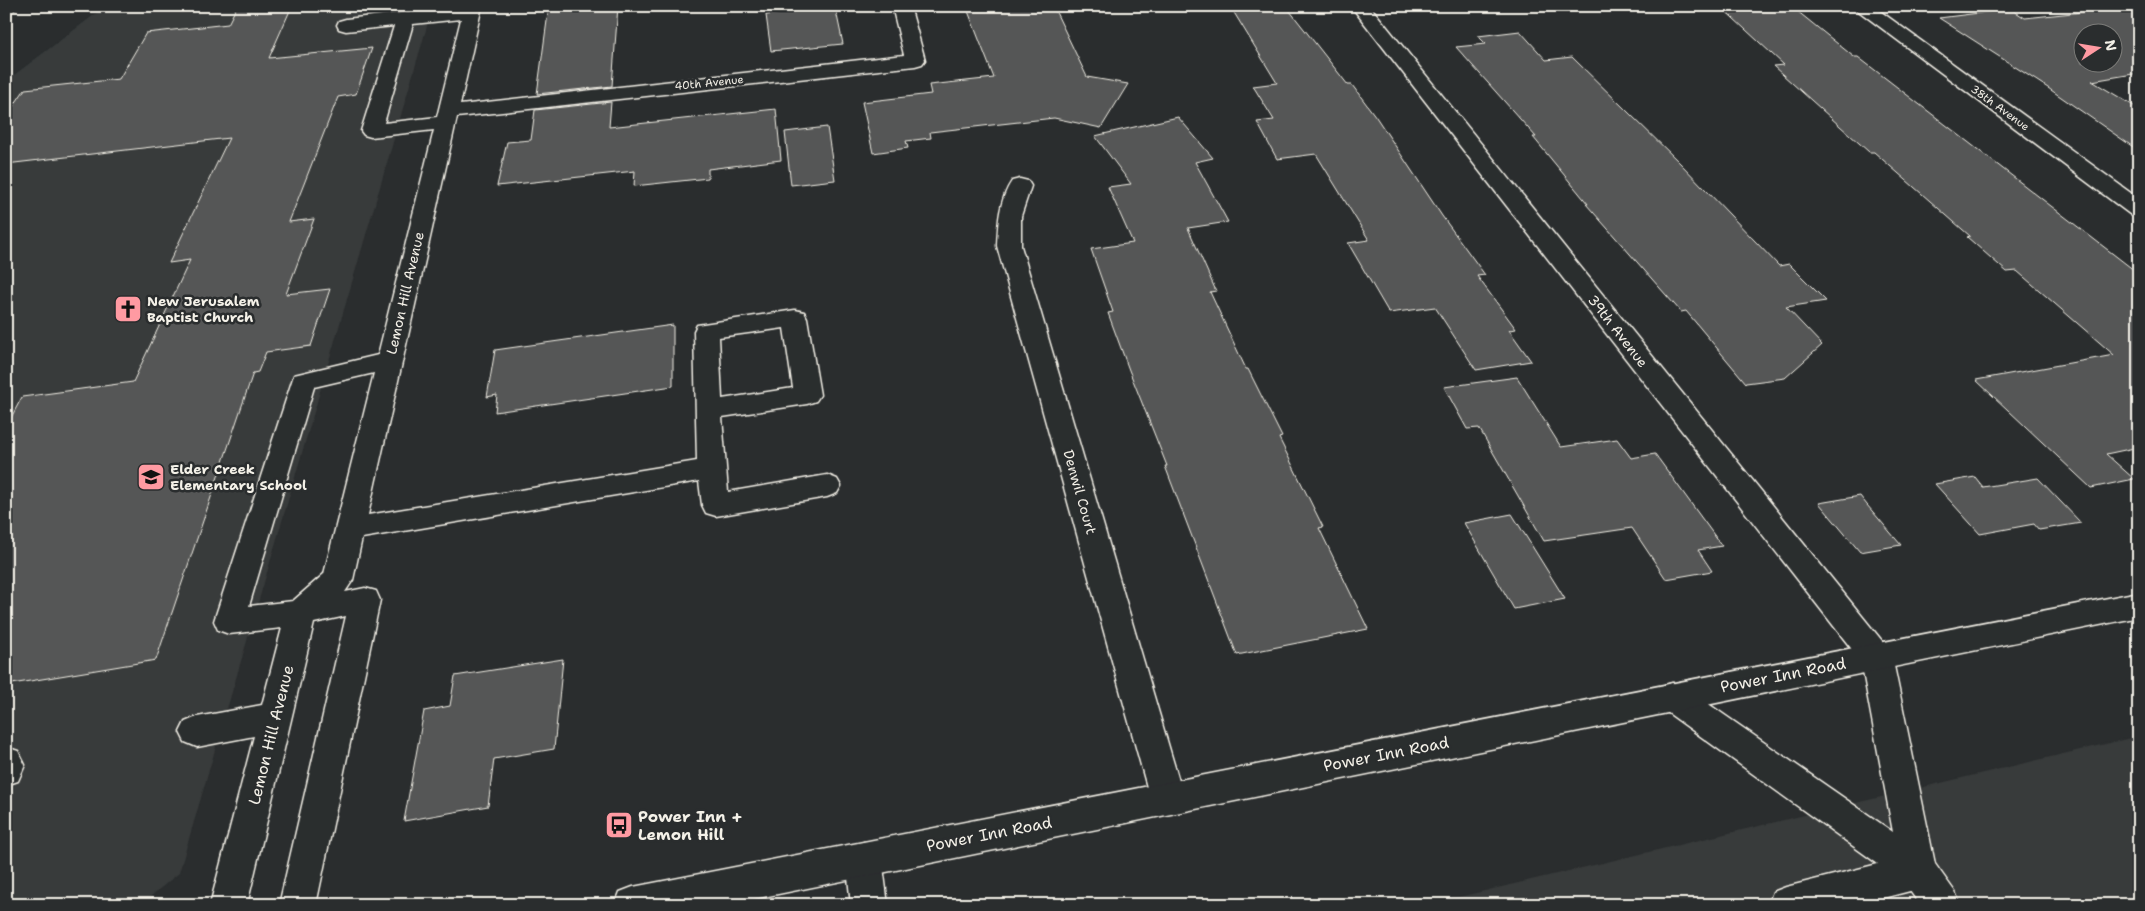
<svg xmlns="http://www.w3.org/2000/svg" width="2145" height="911" viewBox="0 0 2145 911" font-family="'Shantell Sans',sans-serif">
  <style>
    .built { fill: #373a3a }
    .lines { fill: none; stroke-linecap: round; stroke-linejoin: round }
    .stream { fill: #9f9f9a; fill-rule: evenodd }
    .building { fill: #555756; stroke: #f4f1e8; fill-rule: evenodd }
    .minor-casing { stroke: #f4f1e8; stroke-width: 3 }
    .major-casing { stroke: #f4f1e8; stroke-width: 3 }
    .minor { fill: #2a2d2e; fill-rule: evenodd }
    .major { fill: #2a2d2e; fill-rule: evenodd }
    .labels { text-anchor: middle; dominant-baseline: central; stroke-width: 5; stroke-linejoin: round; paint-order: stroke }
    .far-street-label { font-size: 11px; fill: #f4f1e8; stroke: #2a2d2e }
    .street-label { font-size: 14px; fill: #f4f1e8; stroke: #2a2d2e }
    .poi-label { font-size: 14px; font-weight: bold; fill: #f4f1e8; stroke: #2a2d2e; text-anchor: start }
    .near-street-label { font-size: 16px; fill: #f4f1e8; stroke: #2a2d2e }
    .near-poi-label { font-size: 16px; font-weight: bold; fill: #f4f1e8; stroke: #2a2d2e; text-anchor: start }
  </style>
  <rect width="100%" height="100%" fill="#2a2d2e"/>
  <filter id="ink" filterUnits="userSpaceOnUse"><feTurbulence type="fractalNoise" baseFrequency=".02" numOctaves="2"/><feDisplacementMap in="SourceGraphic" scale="10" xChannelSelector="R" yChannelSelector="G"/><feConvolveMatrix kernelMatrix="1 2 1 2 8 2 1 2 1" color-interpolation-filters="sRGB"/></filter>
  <g filter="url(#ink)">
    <!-- built -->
    <g class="built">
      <path d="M106,6H433L179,873L140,905H6V81Z"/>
      <path d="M2139,736V905H1425Z"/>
    </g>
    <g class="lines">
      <!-- stream -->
      <path class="stream" d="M12,6H22L6,17V10Z"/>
    </g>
    <!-- building -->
    <g class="building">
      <path d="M237,6H292L269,58L372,48L356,94L338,97L289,222L314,219L286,294L330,289L311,346L266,352L258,372L253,373L156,660L6,685V427L22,397L133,382L190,260L169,263L229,138L6,164V117L25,89L119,79L146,33L228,24Z"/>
      <path d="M549,6H618L612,86L537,94Z"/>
      <path d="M793,6H835L843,44L771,51L766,15L793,12Z"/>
      <path d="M966,6H1053L1087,77L1128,84L1101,128L1054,118L930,132L931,138L906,141L908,148L873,153L862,102L931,94L929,85L994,78Z"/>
      <path d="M1230,6H1286L1348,85H1352L1376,117L1442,216L1485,275L1477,276L1516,329L1509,330L1531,361L1476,370L1435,307L1389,313L1348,243L1369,240L1316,154L1277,159L1257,122L1274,120L1253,86L1277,83Z"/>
      <path d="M1720,6H1791L1854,57H1858L2139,274V447L2106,454L2134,479L2091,488L1976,380L2114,355L2017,271L2007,272L1967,237L1970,236L1874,152H1869L1773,66L1784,65Z"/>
      <path d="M2139,6V73L2092,81L2139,109V151L2048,88L1939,18L2011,9L2025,18ZM2082,32H2112V62H2082Z"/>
      <path d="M1520,31L1546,60L1572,57L1681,164L1779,266L1789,264L1826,301L1786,307L1822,345L1785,378L1746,383L1686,311L1681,312L1586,204H1588L1533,137H1536L1456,47L1486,44L1478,36Z"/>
      <path d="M611,102L609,127L776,109L781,160L708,169V178L634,186L635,171L497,186L507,142L531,140L535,110Z"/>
      <path d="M1178,117L1213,158L1195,162L1228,222L1188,228L1216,291L1210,292L1246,369H1248L1282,437L1279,438L1323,527L1319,528L1368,629L1237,655L1165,466H1167L1129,370L1108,313L1113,312L1091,249L1133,243L1108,187L1131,184L1095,136Z"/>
      <path d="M827,127L835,180L791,185L785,132Z"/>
      <path d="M673,325V386L495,412L497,395L487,397L495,350Z"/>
      <path d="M1517,377L1561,447L1617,439L1631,458L1655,454L1722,546L1698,550L1712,571L1666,579L1632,528L1544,541L1479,428L1467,429L1444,387Z"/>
      <path d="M1975,477L1983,487L2038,478L2081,523L2039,530L2034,524L1980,534L1935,484Z"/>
      <path d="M1860,496L1867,505L1901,545L1860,552L1819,503Z"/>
      <path d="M1512,514L1565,599L1514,609L1464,523Z"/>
      <path d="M563,659L554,749L494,759L488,806L404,821L424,711L450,706L455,676Z"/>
    </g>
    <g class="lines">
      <!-- minor casing -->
      <g class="minor-casing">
        <g id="minor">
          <path d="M464,6H482L460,105L904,55L892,6H910L925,60L922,64L915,66L457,117L368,515L697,461L694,331L697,325L795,310L804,312L807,318L820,395L816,401L807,404L722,417L728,492L827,475L837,479L841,486L837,493L827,497L716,516L706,513L702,505L699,481L362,538L353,580L345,592L365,588L376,591L380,600L316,905H279L346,616L314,623L247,905H210L254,736L197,747L185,742L180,732L185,722L197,717L262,705L282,628L229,634L218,630L214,621L294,375L378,355L434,130L371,137L364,135L361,131L394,26L346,31L339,29L337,25L339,21L346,19ZM461,19L437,117L384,123L413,24ZM784,328L793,388L722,399L719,337ZM374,373L324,574L293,601L249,606L314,387Z"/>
          <path d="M1351,6H1370L1887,647L1892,656L1935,864L1955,892L1960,905H1920L1910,891L1856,905H1768L1773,892L1786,887L1878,864L1660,707L1656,697L1660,687L1672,683L1684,687L1893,832L1861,661Z"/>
          <path d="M1852,6H1873L2139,199V217L2131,215Z"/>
          <path d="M1020,179L1028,181L1031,186L1021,216V246L1184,798L1179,809L1167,814L1155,809L1150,798L997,246C998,224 999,200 1012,181Z"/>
          <path d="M6,747L18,751L25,765L18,781L6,785Z"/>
          <path d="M864,842L877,847L882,859L888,905H851L846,859L851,847Z"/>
        </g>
      </g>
      <!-- major casing -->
      <g class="major-casing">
        <path id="major" d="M2139,592V617L724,905H615L620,892L633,887Z"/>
      </g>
      <!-- minor -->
      <use href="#minor" class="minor"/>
      <!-- major -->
      <use href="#major" class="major"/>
    </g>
  </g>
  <!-- icons -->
  <defs>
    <g id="church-square" transform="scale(1.4375)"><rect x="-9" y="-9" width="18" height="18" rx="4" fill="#ff9aa2" stroke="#2a2d2e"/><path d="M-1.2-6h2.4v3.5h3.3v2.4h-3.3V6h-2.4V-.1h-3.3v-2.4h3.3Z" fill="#111"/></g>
    <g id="school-square" transform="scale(1.4375)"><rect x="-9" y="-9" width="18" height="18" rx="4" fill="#ff9aa2" stroke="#2a2d2e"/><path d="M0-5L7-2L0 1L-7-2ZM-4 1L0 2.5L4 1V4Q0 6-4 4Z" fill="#111"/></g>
    <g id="bus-square" transform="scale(1.4375)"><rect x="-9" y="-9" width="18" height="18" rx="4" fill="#ff9aa2" stroke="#2a2d2e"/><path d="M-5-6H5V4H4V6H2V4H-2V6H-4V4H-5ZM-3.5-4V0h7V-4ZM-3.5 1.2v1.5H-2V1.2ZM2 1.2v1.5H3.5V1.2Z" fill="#111"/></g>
  </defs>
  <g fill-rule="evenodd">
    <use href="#church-square" x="128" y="309"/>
    <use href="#school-square" x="151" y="477"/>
    <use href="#bus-square" x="619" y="825"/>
  </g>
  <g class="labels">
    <!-- far-street labels -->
    <g class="far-street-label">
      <text transform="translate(709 83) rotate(-6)">40th Avenue</text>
      <text transform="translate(2000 108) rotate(36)">38th Avenue</text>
    </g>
    <!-- street labels -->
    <g class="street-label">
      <text transform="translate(405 293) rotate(-77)">Lemon Hill Avenue</text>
      <text transform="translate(1618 331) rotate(52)">39th Avenue</text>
      <text transform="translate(1080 492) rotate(74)">Denwil Court</text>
    </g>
    <!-- poi labels -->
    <g class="poi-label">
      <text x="147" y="301">New Jerusalem<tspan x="147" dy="16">Baptist Church</tspan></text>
      <text x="170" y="469">Elder Creek<tspan x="170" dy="16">Elementary School</tspan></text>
    </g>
    <!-- near-street labels -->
    <g class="near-street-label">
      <text transform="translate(1783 675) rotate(-11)">Power Inn Road</text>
      <text transform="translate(271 735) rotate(-76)">Lemon Hill Avenue</text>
      <text transform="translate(1386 754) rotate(-11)">Power Inn Road</text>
      <text transform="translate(989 834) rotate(-11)">Power Inn Road</text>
    </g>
    <!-- near-poi labels -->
    <g class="near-poi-label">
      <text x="638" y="816">Power Inn +<tspan x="638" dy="18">Lemon Hill</tspan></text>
    </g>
  </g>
  <!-- margin -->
  <rect width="2145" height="911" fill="none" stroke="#2a2d2e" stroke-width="25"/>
  <rect x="12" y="12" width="2120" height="886" fill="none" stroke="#f4f1e8" stroke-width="2" filter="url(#ink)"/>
  <!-- north arrow -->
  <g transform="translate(2098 48) rotate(78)"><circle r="24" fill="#2a2d2e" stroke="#7b7b78"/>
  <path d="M0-4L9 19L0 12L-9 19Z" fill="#ff9aa2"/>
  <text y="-8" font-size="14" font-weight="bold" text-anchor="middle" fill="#f4f1e8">N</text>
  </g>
</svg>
